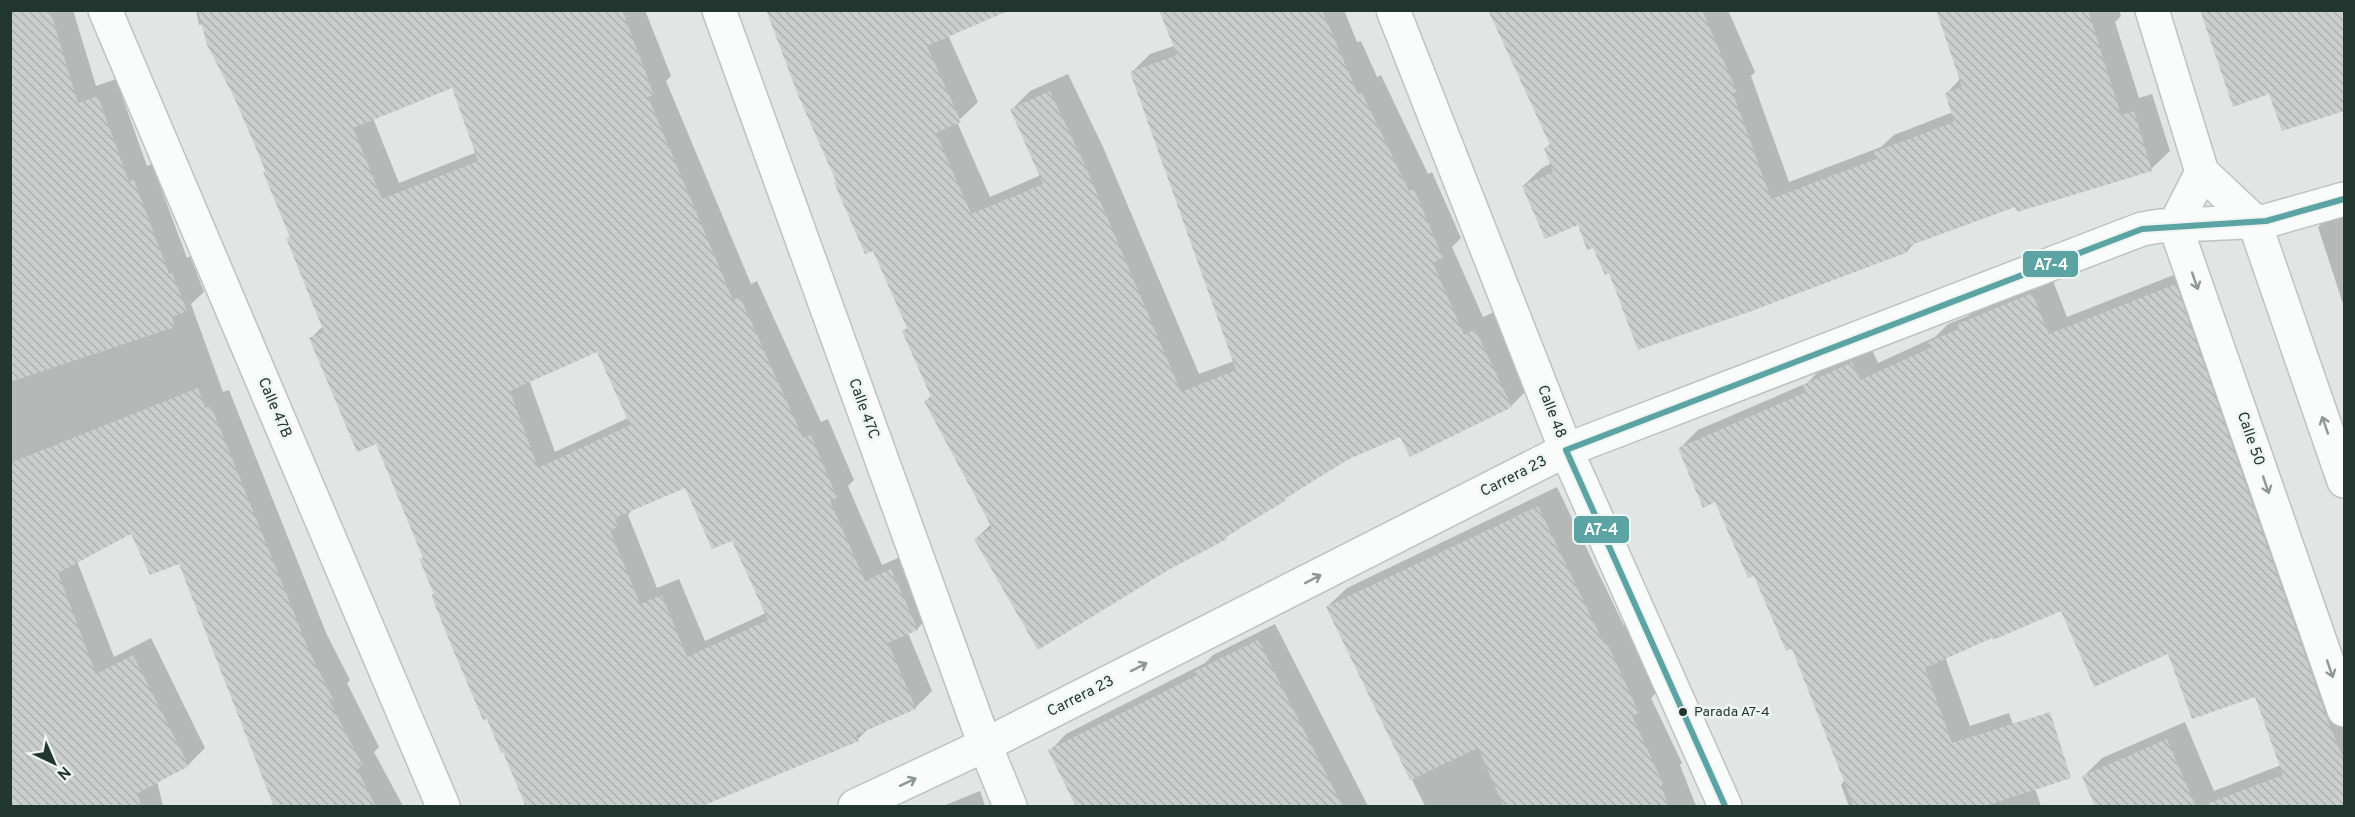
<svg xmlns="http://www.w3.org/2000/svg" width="2355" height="817" viewBox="0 0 2355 817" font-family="Overpass,sans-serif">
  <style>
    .shadow { fill: #0003; fill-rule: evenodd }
    .building { fill: url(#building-back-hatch); fill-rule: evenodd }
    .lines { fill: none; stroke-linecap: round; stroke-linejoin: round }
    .minor-casing { stroke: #bec3c1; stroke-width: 36 }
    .minor { stroke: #fafbfb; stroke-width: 33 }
    .bus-1-casing { stroke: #eff5f2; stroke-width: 10 }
    .bus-1 { stroke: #5ba4a3; stroke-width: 6 }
    .oneway { stroke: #8e9896 }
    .bus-dot { fill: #223630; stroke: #eff5f2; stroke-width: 2 }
    .labels { text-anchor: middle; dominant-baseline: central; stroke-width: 5; stroke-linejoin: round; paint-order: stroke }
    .bus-label { font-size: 14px; fill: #223630; stroke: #eff5f2; text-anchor: start }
    .street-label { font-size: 15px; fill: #223630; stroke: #eff5f2 }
    .line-badge { stroke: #eff5f2; stroke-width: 2 }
    .badge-label { font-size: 16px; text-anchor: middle; font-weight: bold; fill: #fff }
  </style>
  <defs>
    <pattern id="building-back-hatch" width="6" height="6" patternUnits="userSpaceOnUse" patternTransform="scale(1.5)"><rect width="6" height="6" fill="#cacfcd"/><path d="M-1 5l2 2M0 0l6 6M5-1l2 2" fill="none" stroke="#adb2b0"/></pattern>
  </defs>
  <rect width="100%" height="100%" fill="#e1e6e4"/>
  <!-- shadow -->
  <g class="shadow">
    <path d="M10,10H73L96,86L116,79L147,166L152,164L187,258L190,256L204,292L191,304L223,392L229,390L327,635L350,680L347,683L379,747L374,752L403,806H276L180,562L131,532L77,561L114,657L151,638L205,748L188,765L157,781L163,806H10Z"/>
    <path d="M196,10H645L671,76L666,81L751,284L757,281L821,422L828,419L854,480L848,486L882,565L909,553L934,612L917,629L908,633L932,691L915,708L869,728L858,739L435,593L421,560L424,557L377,442L311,338L323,326L288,239L291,235L236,97L203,24L199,25ZM453,86L477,152L399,183L373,118ZM598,350L628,418L555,452L529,380ZM685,486L732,539L766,613L705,641L679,579L657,588L628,515L634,508Z"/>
    <path d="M1161,10H1344L1357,42L1361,41L1377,77L1381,75L1428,174L1432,172L1461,238L1452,247L1483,317L1494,312L1529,388L1511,406L1401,435L1348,458L1226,537L1169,568L976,539L991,524L926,401L932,395L904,331L908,327L784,54L948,35L978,102L957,122L990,197L1041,175L1012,109L1030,91L1068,74L1103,147L1199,374L1234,361L1132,72L1150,54L1174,46Z"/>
    <path d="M1490,10H1728L1755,72L1751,76L1789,182L1881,147L1894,135L1953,112L1947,93L1960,79L1938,10H2119L2121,16L2115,22L2139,98L2152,94L2170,151L2151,169L2016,205L1915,243L1907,251L1609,272L1578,223L1523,186L1542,168L1552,163L1546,148L1551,143Z"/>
    <path d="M2201,10H2344V110L2283,129L2270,92Z"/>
    <path d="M2344,206V307L2318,227L2336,209Z"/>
    <path d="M2194,267L2344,699V806H2096L2083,777L2102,758L2185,722L2214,791L2281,765L2256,695L2169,652L2062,609L1995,573L1945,657L1970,726L2009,713L2041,806H1849L1841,785L1845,780L1793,647L1716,500L1680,448L1698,430L1807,383L1823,367L1870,345L1878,363L1935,337L1948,324L1968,316L1977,306L2051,276L2067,317Z"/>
    <path d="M1557,487L1624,626L1627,624L1657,692L1651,698L1682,763L1680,765L1696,806H1425L1327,607L1347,588Z"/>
    <path d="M1275,624L1368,806H1078L1050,751L1066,734L1205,663L1213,655Z"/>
    <path d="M980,791L985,806H943Z"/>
  </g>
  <!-- building -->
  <g class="building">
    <path d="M10,10H50L78,103L98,96L129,182L134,180L169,274L172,273L187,311L172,317L175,327L10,382Z"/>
    <path d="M198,10H622L654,95L648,97L733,300L740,297L803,438L811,435L837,498L830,501L865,581L891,569L918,630L888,643L916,709L856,735L859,741L700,807H526L503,752L501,753L487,719L483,720L454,652L431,595L434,594L419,559L423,558L376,444L357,452L309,338L324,332L286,238L290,237L263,172L266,171L234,97L207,45ZM452,88L478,161L382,199L353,128ZM597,352L630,425L538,468L510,391ZM685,488L712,549L732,541L768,620L687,657L662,595L640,604L610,530L618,527L615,518Z"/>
    <path d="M766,10H1010L927,46L961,122L936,133L971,214L1043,184L1010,109L1050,91L1085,165L1181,392L1236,370L1130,72L1177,55L1159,10H1322L1358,94L1362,93L1409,191L1414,189L1443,258L1433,263L1464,335L1475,329L1512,407L1410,457L1400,437L1349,459L1284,499L1285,501L1225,537L1227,539L1170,569L1038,650L974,539L992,528L924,401L931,397L902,331L907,328L873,251L865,254L845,208L834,182L836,181L798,95Z"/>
    <path d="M1488,10H1702L1737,92L1733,93L1771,199L1876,159L1874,152L1954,122L1945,93L1962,87L1936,10H2088L2121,115L2134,111L2152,171L2017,212L2015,207L1906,247L1908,252L1749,312L1638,350L1609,273L1605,275L1593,248L1587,250L1578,225L1545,239L1522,186L1553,172L1544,148L1550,145Z"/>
    <path d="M2200,10H2344V111L2282,131L2269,94L2233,107Z"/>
    <path d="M2176,284L2326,716L2344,760V807H2210L2209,803L2283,775L2255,697L2192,719L2168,654L2094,687L2061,611L1993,640L1992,638L1925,668L1952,743L2050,712L2071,778L1982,807H1854L1792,649L1786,651L1754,576L1748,578L1715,502L1703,508L1678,448L1806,392L1803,385L1852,362L1860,380L1930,348L1928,342L1959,329L1958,324L2032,293L2049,334Z"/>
    <path d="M198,388L205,408L211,406L310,653L333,699L329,701L363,766L357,769L376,807H274L179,564L150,575L131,534L58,573L96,674L133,655L189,766L138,793L141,807H10V463Z"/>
    <path d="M1538,506L1604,644L1607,643L1639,713L1632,716L1663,783L1661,785L1669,807H1504L1478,748L1410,780L1326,607Z"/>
    <path d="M1258,640L1343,807H1076L1048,750L1197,675L1195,671Z"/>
    <path d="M2167,739L2196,807H2095L2082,776Z"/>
  </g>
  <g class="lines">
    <!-- minor casing -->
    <g class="minor-casing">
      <g id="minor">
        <path d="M105,10L443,806"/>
        <path d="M719,10L985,745L1010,806"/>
        <path d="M1393,10L1566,450L1725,806"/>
        <path d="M2152,10L2202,172L2254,221L2344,481"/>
        <path d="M2202,172L2175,225L2344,710"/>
        <path d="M855,806L985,745L1566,450L2142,229L2160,226L2266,221L2344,199"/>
      </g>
    </g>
    <!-- minor -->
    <use href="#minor" class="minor"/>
    <!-- bus-1 casing -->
    <g class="bus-1-casing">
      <path id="bus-1" d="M1725,806L1566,450L2142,229L2266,221L2344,199"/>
    </g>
    <!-- bus-1 -->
    <use href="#bus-1" class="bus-1"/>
  </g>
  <!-- one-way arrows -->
  <defs><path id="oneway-shaft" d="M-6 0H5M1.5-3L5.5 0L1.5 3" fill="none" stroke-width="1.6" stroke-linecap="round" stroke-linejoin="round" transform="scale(1.5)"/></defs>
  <g class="oneway">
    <use href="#oneway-shaft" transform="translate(2195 281) rotate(71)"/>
    <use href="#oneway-shaft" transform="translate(2325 425) rotate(-109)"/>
    <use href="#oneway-shaft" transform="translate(2266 485) rotate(71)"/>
    <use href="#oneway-shaft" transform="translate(1313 579) rotate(-27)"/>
    <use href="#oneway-shaft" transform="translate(1139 667) rotate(-27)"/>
    <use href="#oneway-shaft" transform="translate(2330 669) rotate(71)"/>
    <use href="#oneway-shaft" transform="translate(908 782) rotate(-25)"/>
  </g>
  <!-- markers -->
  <circle class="bus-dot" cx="1683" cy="712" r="5"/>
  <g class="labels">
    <!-- bus labels -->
    <g class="bus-label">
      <text x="1694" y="712">Parada A7-4</text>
    </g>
    <!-- street labels -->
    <g class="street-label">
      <text transform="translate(274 408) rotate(67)">Calle 47B</text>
      <text transform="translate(863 409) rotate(70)">Calle 47C</text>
      <text transform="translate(1551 412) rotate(69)">Calle 48</text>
      <text transform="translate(2250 439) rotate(71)">Calle 50</text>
      <text transform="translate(1514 477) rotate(-27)">Carrera 23</text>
      <text transform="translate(1081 697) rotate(-27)">Carrera 23</text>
    </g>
  </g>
  <g class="line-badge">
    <rect x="2022" y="250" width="57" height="28" rx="6" fill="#5ba4a3"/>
    <rect x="1573" y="515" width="57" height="29" rx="6" fill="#5ba4a3"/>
  </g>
  <g class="badge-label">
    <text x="2051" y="270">A7-4</text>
    <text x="1601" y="535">A7-4</text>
  </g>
  <!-- border -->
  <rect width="2355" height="817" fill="none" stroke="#223630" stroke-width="24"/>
  <!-- north arrow -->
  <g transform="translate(54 763) rotate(136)" stroke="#eff5f2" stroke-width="4.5" paint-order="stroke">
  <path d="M0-4.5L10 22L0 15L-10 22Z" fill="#223630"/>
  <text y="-9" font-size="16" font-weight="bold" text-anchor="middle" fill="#223630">N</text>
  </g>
</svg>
